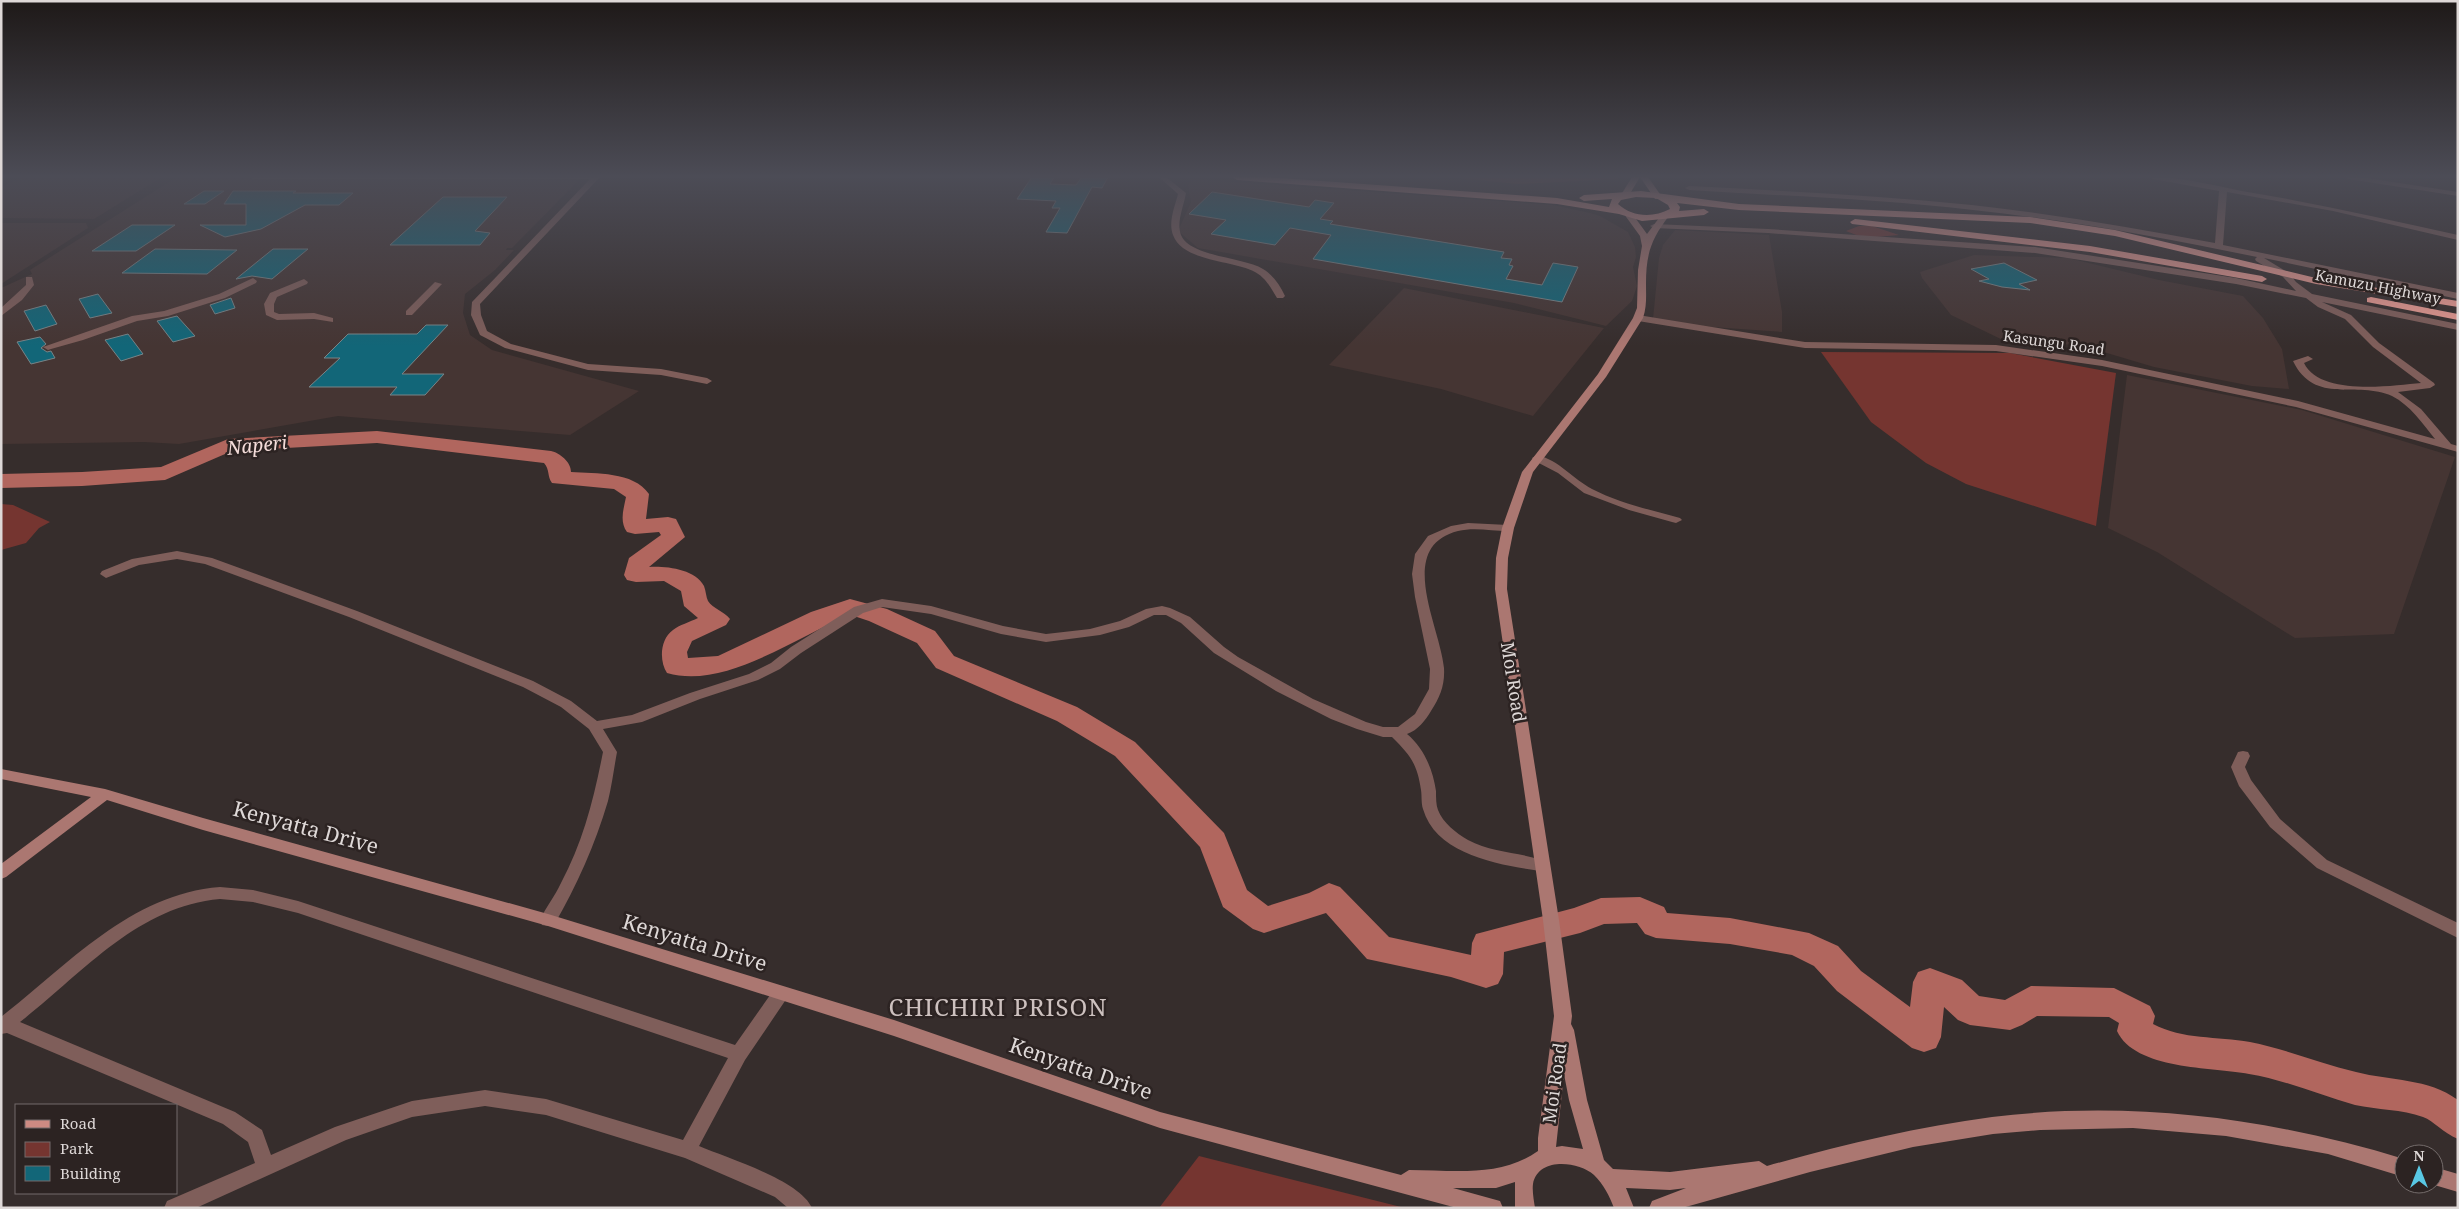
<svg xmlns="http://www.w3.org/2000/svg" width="2459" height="1209" viewBox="0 0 2459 1209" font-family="'Noto Serif',serif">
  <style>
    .built { fill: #453533 }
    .green { fill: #753530 }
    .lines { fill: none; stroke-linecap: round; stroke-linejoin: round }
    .river { fill: #b1665e; fill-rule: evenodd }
    .building { fill: #126678; stroke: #798487 }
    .street { fill: #7f5e5a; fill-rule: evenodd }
    .secondary { fill: #ab7771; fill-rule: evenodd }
    .primary { fill: #cd8a82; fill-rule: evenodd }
    .highway { fill: #eb9b92; fill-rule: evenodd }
    .labels { text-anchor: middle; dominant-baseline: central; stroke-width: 5; stroke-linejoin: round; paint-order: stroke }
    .far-street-label { font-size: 15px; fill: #ded8d7; stroke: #2c2322 }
    .street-label { font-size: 18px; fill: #ded8d7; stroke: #2c2322 }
    .water-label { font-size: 19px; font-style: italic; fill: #f3dcd9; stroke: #2c2322 }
    .near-street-label { font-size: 21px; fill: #ded8d7; stroke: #2c2322 }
    .near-quarter-label { font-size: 24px; letter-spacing: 1px; fill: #cdc1bf; stroke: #2c2322 }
  </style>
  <rect width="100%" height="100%" fill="#362d2c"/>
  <!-- built -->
  <g class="built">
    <path d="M22,177H162L94,219L1,218V187Z"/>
    <path d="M177,177H582L512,248H507L506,250H514L495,270L465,294L463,313L470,335L492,350L639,391L570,435L338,416L179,444L144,442L1,444V288L32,274L30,270Z"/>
    <path d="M1192,179L1553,205L1590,213L1600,216L1628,232L1635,247L1636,257L1633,267L1637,286L1632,301L1606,326L1514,303L1198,248L1178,231L1191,202L1188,185Z"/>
    <path d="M1,223H86L88,228L1,284Z"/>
    <path d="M1675,230L1769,235L1782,312V332L1697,326L1653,319L1659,258L1663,245Z"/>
    <path d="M1974,255L2068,258L2159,280L2243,296L2263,318L2282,349L2289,389L2252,386L2154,367L2080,345L2007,342L1951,315L1922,278L1920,272Z"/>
    <path d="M1404,288L1604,328L1533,416L1441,389L1329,365Z"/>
    <path d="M2127,375L2302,410L2455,457L2394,634L2295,638L2157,552L2108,528Z"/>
  </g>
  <!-- green -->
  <g class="green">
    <path d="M1449,177H1618V179L1518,184Z"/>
    <path d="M1859,226H1872L1899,235L1864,238L1846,231Z"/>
    <path d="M1821,352L2010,353L2116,373L2096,526L1966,484L1926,463L1871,422Z"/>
    <path d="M1,504L13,505L50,522L39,528L26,543L1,550Z"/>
    <path d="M1199,1156L1405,1208H1159Z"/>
  </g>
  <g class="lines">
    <!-- river -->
    <path class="river" d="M377,431L551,451C560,453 571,462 571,472C596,474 633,471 649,494L646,519L668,517L676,519L685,537L649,567C666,566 695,569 704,586C706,591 706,597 708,601C713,609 724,611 730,619L726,625L692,641L687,652L688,658L718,656L811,612L850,599L887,609L935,631L954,656L1077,707L1135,742L1224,833L1247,890L1268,906L1309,893L1329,883L1340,887L1389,937L1471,955L1472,943L1476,934L1574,908L1601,898L1640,897L1664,907L1667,913L1730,918L1809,933L1838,946L1861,971L1910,1007L1913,982L1918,972L1930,968L1962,980L1979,996L2005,1000L2031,986L2114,988L2150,1006L2155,1016L2153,1024C2183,1040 2217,1036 2250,1042C2286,1049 2321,1064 2356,1072C2391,1081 2428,1078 2458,1100V1139C2443,1133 2434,1121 2423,1117C2402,1109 2377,1110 2355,1105C2320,1095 2285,1080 2249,1074C2212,1067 2135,1070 2117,1031L2119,1023L2109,1017L2037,1016L2022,1025L2010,1030L1970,1025L1958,1020L1944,1007L1941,1037L1936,1048L1924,1052L1912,1048L1837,991L1814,966L1792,955L1730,944L1656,938L1645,934L1637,923L1604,924L1580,933L1504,952L1503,974L1498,984L1486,988L1451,977L1367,959L1326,913L1264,933L1253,929L1223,907L1200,847L1115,756L1057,721L936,668L917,643L869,621L851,615C796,636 726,690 667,673C659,661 660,639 673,630C679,625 690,622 698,618L684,606L681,591L664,581L636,582L627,580L624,575L629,558L661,535L659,532L635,534L627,532C619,521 624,508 626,497L614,489L552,483C547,476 550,470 544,463L377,443L232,451L165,480L82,486L1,488V474L82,472L161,467L228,439Z"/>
  </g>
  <!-- building -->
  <g class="building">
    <path d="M1032,177H1054L1050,184L1076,185L1082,177H1108L1102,188L1092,187L1067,233L1046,232L1060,208H1052L1056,201L1017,199Z"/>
    <path d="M204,191H224L205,204H184Z"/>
    <path d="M233,191H296L293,193H353L339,205H305L261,229L225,237L200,225H246V204H224Z"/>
    <path d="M1212,192L1309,207L1315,200L1334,203L1320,219L1333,221L1330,224L1504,252L1501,258L1512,259L1509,265L1513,266L1506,279L1542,285L1553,263L1578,267L1562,302L1313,259L1331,235L1290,228L1275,245L1211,234L1226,220L1189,214Z"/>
    <path d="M443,197H507L475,231L490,233L480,245H390Z"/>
    <path d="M132,225H175L136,251H92Z"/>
    <path d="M155,249L237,250L207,274L122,273Z"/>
    <path d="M273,249H308L272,279L252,276L236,279Z"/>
    <path d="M2004,263L2037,280L2019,284L2030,290L2002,287L1979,281L1989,279L1971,269Z"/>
    <path d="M98,294L112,313L90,318L79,299Z"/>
    <path d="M231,298L235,308L215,314L210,305Z"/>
    <path d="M46,305L57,324L35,331L24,311Z"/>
    <path d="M177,316L195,336L173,342L157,321Z"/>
    <path d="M426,325H448L402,374H444L425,395H390L397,387H309L340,358H324L348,334H417Z"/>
    <path d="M128,334L143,354L121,361L105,340Z"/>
    <path d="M40,337L46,344L41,348L47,352L51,351L55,358L31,364L17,342Z"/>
  </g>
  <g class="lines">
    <!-- street -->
    <g class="street">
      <path d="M249,177H600L480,304L481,315L487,331L511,344L588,364L661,369L707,378L712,381L707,384L661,375L588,370L505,348L480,335L471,315L472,302L590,179H253Z"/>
      <path d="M1159,177H1166L1186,193C1184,206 1176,222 1181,235C1190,257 1244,257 1263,269C1273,275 1280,285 1285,296L1283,298H1277C1271,288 1266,278 1255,272C1233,260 1183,262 1173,235C1168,222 1175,206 1178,194Z"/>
      <path d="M2150,177C2181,177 2213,185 2242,191C2315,203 2386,219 2458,235V240L2333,211L2227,192L2223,245L2458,293V299L2264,258L2289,273L2296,282L2312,294L2458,324V330L2322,302L2351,315L2379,343L2434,383L2435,385L2430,388L2398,392L2421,409L2451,444L2458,446V452L2296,407L2102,366L1996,351L1805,348L1638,321L1633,318L1638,315L1805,342L1996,345L2102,360L2298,401L2435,439C2423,424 2410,405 2392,396C2357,380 2315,406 2293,361L2308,356L2313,359L2304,363C2320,396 2390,386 2421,383L2373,347L2345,319L2318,307L2306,298L2236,284L2035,253L1768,233L1654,228L1650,226L1654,224L1768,229L2035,247L2236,278L2296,291L2283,277L2256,261L2255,259L2257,257C2163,238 2069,220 1973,210C1879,199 1784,196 1689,190L1685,188L1689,186C1783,191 1878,195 1972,205C2054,214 2135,228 2215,243L2219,191L2153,179Z"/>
      <path d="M2344,177H2360L2458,192V196L2348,179Z"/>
      <path d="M26,277H32L34,285L22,300L1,316V308L26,285Z"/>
      <path d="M253,278L257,281L256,283L225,298L168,316L137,321L83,340L51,349L48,350L43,347L132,316L164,311L219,294Z"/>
      <path d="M304,279L308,282L307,284L277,297L274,304V312L279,314L314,313L333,318V322L314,319L277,320L266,315L264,304L270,293Z"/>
      <path d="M435,282L442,284L412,315H406V311Z"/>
      <path d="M1537,455C1559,460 1573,479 1592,489C1619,503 1651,510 1680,518L1682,520L1676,523L1672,522L1629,510L1584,493L1558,473L1533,460L1532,458Z"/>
      <path d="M1468,523L1508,525L1514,528L1508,531C1492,531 1474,527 1458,531C1395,547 1440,626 1444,668C1445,685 1440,697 1431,711C1425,721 1418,730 1407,734C1424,748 1433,770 1436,791C1436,798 1436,805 1438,810C1443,823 1456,833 1468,840C1492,853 1520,852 1545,861L1548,865L1545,869L1540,871C1500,865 1436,855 1423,809C1421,803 1422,796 1421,790C1417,763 1410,755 1392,737H1383L1357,729L1331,719L1276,691L1214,653L1181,623L1166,615H1154L1129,627L1100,635L1046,642L1001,634L931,614L882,607L863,613L801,653L780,669L758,680L700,699L642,722L603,729L617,752C614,768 612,785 608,801C595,845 577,885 554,925L548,926L542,925L540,920C546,907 555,896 561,883C583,842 594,798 603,752L589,729L561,707L523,687L349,617L205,564L177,559L139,565L106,578L100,574L102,571L132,559L177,551L212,558L357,611L533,681L571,701L597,721L632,715L690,693L749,674L771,663L791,647L854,607L882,599L931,606L1003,626L1046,634L1090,629L1120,621L1146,609L1162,606L1170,608L1190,617L1224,647L1238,657L1313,699L1366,722L1383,727H1398L1415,714L1429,689L1430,669L1415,597L1412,574L1415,554L1428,536L1451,526Z"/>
      <path d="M2243,751L2248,752L2250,756L2245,767L2251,780L2280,819L2327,860L2458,923V938L2317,868L2270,827L2239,786L2231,767L2238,752Z"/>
      <path d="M220,887L253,890L298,901L735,1045L775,988L781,986L787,988L789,993L787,998L745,1060L699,1146C727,1158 800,1180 812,1208H788L775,1197L685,1158L546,1115L485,1106L412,1117L346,1140L196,1208H164L167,1201L255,1163L248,1142L223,1124L7,1033L1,1034V1017C68,965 130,894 220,887ZM220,899L253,902L298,913L728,1058L683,1140L546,1099L485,1090L412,1101L335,1127L271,1155L262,1130L235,1112L20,1022C81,975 137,906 220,899Z"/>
    </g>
    <!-- secondary -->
    <g class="secondary">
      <path d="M1625,212H1631L1647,234L1662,214L1669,216C1651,239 1646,254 1646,284C1646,296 1647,306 1643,318L1606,377L1533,472L1514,528L1508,558L1507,589L1559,920L1572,1016L1571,1024L1574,1030L1587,1100L1604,1160L1613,1169L1670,1172L1759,1161L1767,1166C1841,1145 1916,1127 1992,1117C2131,1100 2271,1118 2404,1159V1177L2328,1154L2226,1136L2133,1128L2040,1130L1993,1134L1913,1147L1810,1172L1682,1208H1649L1652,1201L1686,1188L1670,1190L1626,1188L1634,1208H1614C1609,1195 1604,1185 1594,1175C1578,1161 1538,1157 1533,1184C1532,1191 1534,1201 1535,1208H1515V1182L1496,1188H1453L1500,1201L1503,1208H1457L1160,1128L894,1036L548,926L203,830L107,800L6,877L1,879V864L91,797L1,779V769L105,789L203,818L548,914L894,1020L1160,1112L1401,1175L1409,1170C1453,1170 1500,1178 1538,1151V1138L1554,1016L1543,920L1495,589L1496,558L1502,528L1522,472L1598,374L1633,318L1637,308L1638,270L1642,246L1640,236L1624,214ZM1564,1074L1569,1100L1583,1149L1562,1146L1556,1147Z"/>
      <path d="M2434,1167L2458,1174V1192L2431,1184H2434Z"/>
    </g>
    <!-- primary -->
    <g class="primary">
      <path d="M1632,177H1640L1628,197H1622L1621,195Z"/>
      <path d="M1640,177H1648L1662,197L1661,199H1655Z"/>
    </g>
    <!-- highway -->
    <g class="highway">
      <path d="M1232,177H1267L1557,198L1609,207L1612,199L1584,201L1579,198L1584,195L1641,191L1739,204L2030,217L2115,230L2316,278L2458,301V307L2316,284L2115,236L2030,223L1739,210L1677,203L1680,207L1679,211L1704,209L1709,212L1704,215L1642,221L1619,214L1557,204L1237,180ZM1636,197L1656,198L1668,205L1670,209C1653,218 1632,217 1618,204L1621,200Z"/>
      <path d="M1855,219L2090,246L2262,276L2267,279L2262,282L2090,252L1852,224L1850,222Z"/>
      <path d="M2371,297L2458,314V320L2367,302V298Z"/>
    </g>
  </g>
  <!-- sky -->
  <linearGradient id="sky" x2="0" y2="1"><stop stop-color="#1e1918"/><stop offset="0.51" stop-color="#4c4c56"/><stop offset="1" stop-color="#4c4c56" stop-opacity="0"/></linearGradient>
  <rect width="2459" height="346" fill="url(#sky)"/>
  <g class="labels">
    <!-- far-street labels -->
    <g class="far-street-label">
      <text transform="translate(2378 286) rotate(11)">Kamuzu Highway</text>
      <text transform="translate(2054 342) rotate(8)">Kasungu Road</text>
    </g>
    <!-- street labels -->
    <g class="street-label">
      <text transform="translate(1514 682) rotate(81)">Moi Road</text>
      <text transform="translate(1554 1083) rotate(-82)">Moi Road</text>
    </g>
    <!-- water labels -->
    <g class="water-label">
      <text transform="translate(257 445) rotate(-6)">Naperi</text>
    </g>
    <!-- near-street labels -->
    <g class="near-street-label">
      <text transform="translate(306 827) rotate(15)">Kenyatta Drive</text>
      <text transform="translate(695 942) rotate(17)">Kenyatta Drive</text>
      <text transform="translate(1081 1068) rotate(19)">Kenyatta Drive</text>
    </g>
    <!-- near-quarter labels -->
    <g class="near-quarter-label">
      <text x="998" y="1006">CHICHIRI PRISON</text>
    </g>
  </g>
  <!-- border -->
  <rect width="2459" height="1209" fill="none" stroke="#ded8d7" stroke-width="5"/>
  <!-- legend -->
  <rect x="15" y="1104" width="162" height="90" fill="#2c2322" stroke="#736b6a"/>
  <rect x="25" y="1120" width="25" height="8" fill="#cd8a82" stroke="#736b6a"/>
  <text x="60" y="1129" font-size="15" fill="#ded8d7">Road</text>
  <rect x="25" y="1142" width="25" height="15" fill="#753530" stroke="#736b6a"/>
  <text x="60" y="1154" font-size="15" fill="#ded8d7">Park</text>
  <rect x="25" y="1166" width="25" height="15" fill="#126678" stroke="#736b6a"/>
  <text x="60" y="1179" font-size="15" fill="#ded8d7">Building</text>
  <!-- north arrow -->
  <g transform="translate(2419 1169)"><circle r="24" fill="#2c2322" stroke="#736b6a"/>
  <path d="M0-4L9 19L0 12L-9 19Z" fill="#59c8e4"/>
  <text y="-8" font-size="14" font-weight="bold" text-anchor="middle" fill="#ded8d7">N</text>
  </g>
</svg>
